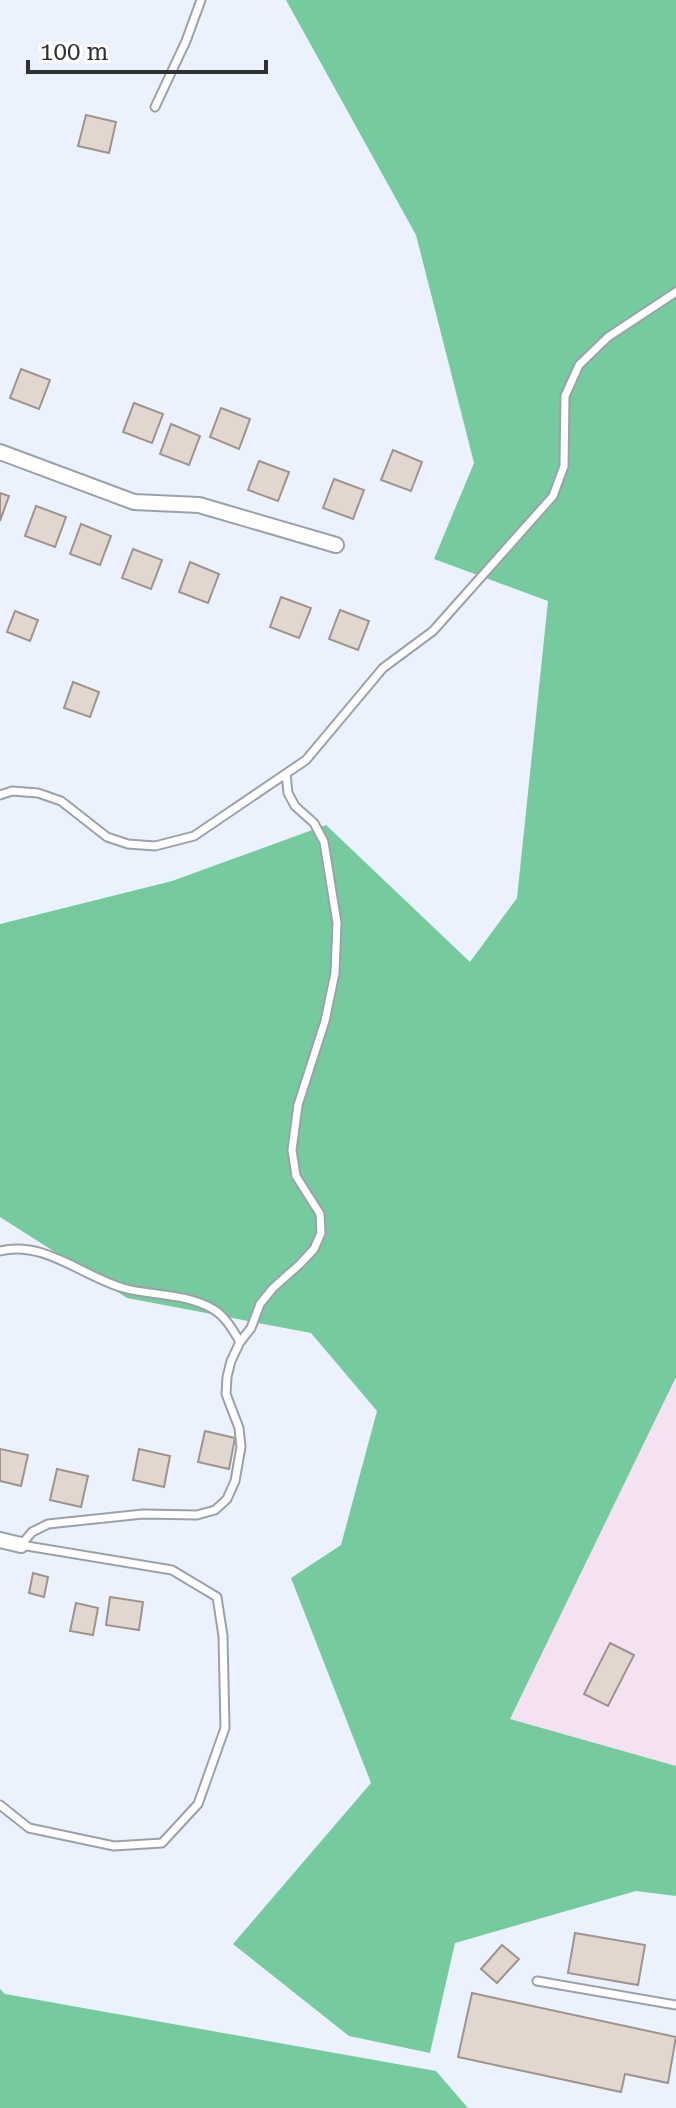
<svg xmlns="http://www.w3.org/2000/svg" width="676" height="2108" viewBox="0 0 676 2108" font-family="'Roboto Serif',serif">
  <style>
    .industrial { fill: #f4e2f3 }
    .forest { fill: #75cb9d }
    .building { fill: #e1d7cf; stroke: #9e948d; stroke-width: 2 }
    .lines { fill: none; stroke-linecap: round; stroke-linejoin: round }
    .lane-casing { stroke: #9ba1ab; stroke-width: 11 }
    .street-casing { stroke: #9ba1ab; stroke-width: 18 }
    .lane { stroke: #fff; stroke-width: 7 }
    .street { stroke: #fff; stroke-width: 14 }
  </style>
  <rect width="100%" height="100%" fill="#ecf2fd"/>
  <!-- industrial -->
  <path class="industrial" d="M676,1377V1766L509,1719Z"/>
  <!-- forest -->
  <g class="forest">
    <path d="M286,0H676V1377L510,1719L676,1766V1896L636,1891L455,1943L430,2053L349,2036L233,1944L371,1783L291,1578L341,1545L377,1411L311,1333L127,1298L0,1217V924L172,881L326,825L470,962L517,898L548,601L434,559L474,463L416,235Z"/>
    <path d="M0,1989L5,1994L436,2071L468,2108H0Z"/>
  </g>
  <!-- building -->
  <g class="building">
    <path d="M86,115L116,122L109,153L78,146Z"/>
    <path d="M21,369L50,380L39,409L10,398Z"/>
    <path d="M134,403L163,414L152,443L123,432Z"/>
    <path d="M221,408L250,419L239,449L210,437Z"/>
    <path d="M171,424L200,436L189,465L160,454Z"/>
    <path d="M393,450L422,462L411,491L381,480Z"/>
    <path d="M259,461L289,472L278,501L248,490Z"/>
    <path d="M334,479L364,490L353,519L323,508Z"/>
    <path d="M0,493L9,496L0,521Z"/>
    <path d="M36,506L66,517L55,547L25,536Z"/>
    <path d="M81,524L111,536L100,565L70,554Z"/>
    <path d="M133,549L162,560L151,589L122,578Z"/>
    <path d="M190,562L219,574L208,603L179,592Z"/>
    <path d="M281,597L311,608L299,638L270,627Z"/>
    <path d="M340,610L369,621L358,650L329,639Z"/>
    <path d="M15,611L38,620L30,641L7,632Z"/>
    <path d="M73,682L99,692L90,717L64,708Z"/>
    <path d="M205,1431L235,1438L229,1469L198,1462Z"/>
    <path d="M0,1449L28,1455L21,1486L0,1481Z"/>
    <path d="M139,1449L170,1456L164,1487L133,1480Z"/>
    <path d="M57,1469L88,1476L81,1507L50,1500Z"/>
    <path d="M33,1573L48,1577L44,1597L29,1593Z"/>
    <path d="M110,1597L143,1602L139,1630L106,1625Z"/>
    <path d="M76,1603L98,1608L93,1635L70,1631Z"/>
    <path d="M610,1643L634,1655L608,1706L584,1694Z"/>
    <path d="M575,1933L645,1945L638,1985L568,1973Z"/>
    <path d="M502,1945L519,1959L497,1983L481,1969Z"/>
    <path d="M472,1993L676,2037L668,2083L625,2074L621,2092L458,2057Z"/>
  </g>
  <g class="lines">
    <!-- lane casing -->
    <g class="lane-casing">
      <g id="lane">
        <path d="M155,107L186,41L201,0"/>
        <path d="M0,795L12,791L38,793L61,801L107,837L128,844L155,846L194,836L306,760L383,668L433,631L553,496L564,466L565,396L579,365L608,337L676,292"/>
        <path d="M0,1251C44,1240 82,1276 123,1288C152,1296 186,1293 213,1309C225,1316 233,1330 240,1342"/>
        <path d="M21,1545L32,1532L48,1524L143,1514L197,1515L215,1510L227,1499L235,1481L241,1447L239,1428L226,1394L227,1377L231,1361L240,1342L251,1328L260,1304L273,1288L300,1264L314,1249L321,1233L320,1214L296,1176L292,1150L298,1105L325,1021L335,973L337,923L324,842L314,823L295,806L288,793L286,774"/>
        <path d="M0,1805L29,1828L114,1846L162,1843L198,1804L225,1728L223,1636L217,1597L172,1570L21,1545"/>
        <path d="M537,1981L676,2005"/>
      </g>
    </g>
    <!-- street casing -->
    <g class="street-casing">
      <g id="street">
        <path d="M0,452L134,502L199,505L336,545"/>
        <path d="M0,1540L21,1545"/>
      </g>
    </g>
    <!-- lane -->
    <use href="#lane" class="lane"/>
    <!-- street -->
    <use href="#street" class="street"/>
  </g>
  <!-- scale -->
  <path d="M28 60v12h238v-12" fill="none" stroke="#2e3034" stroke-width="4"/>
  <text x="40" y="60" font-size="24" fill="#2e3034" stroke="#ffffff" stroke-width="6" paint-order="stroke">100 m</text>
</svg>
